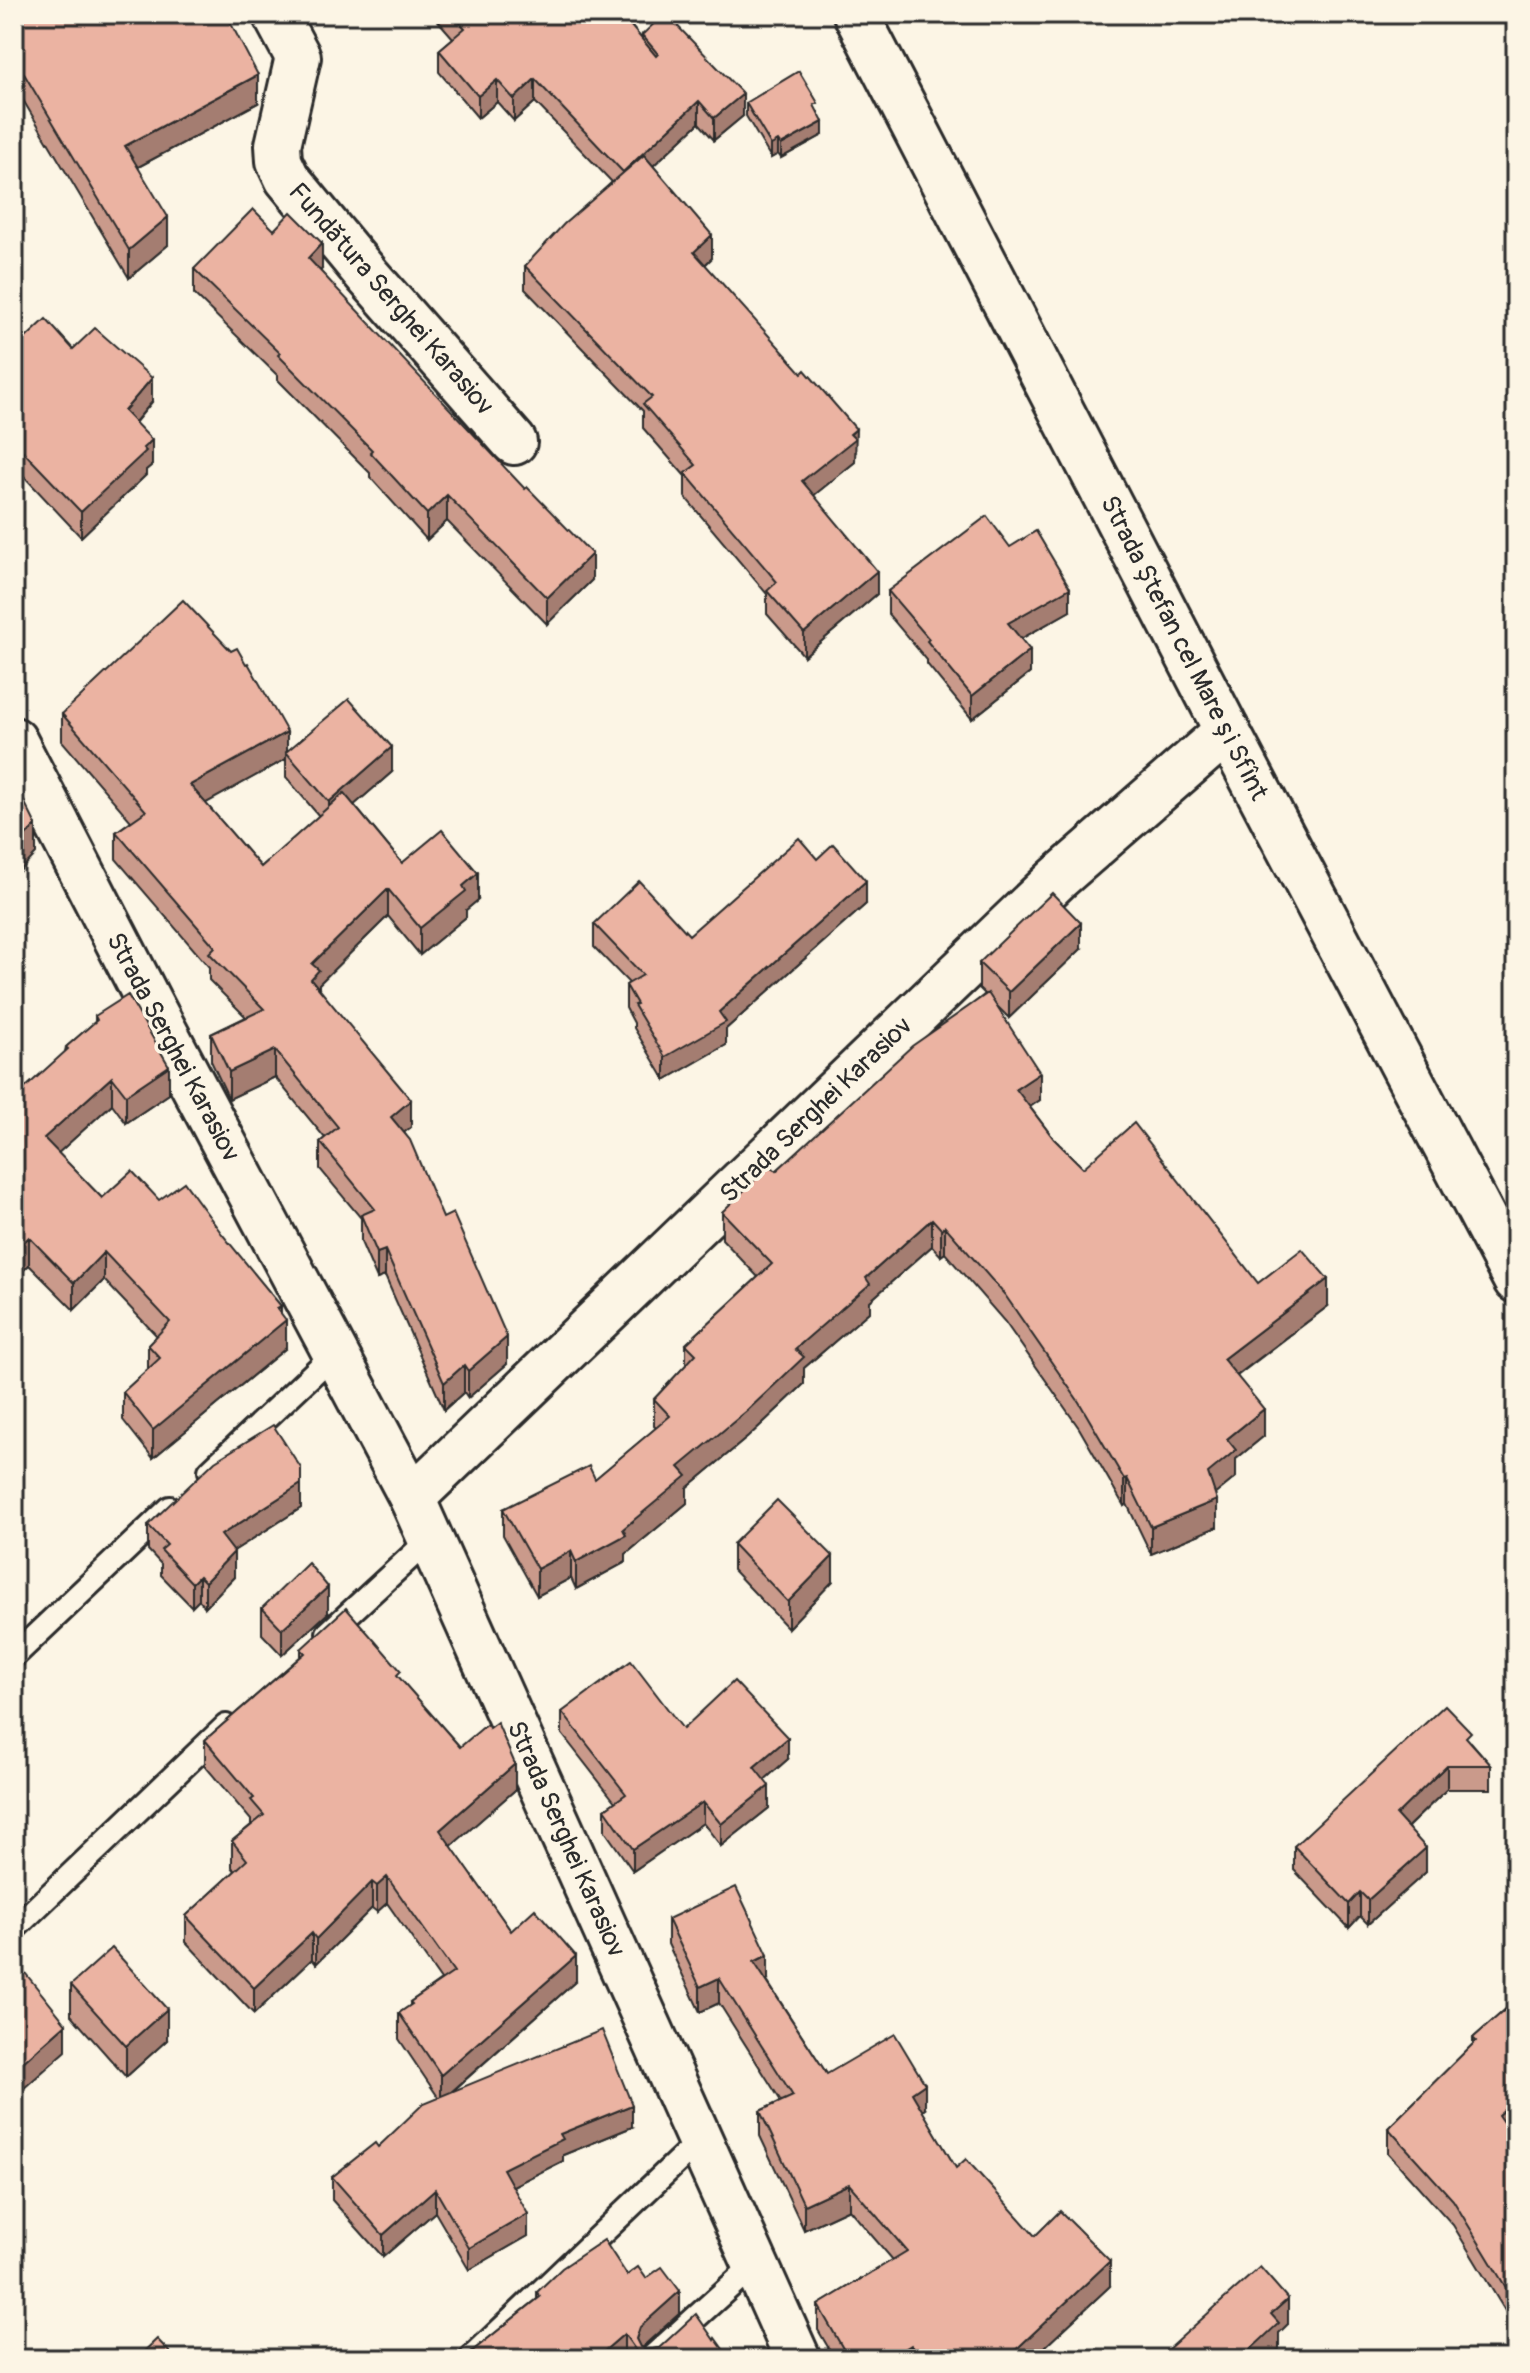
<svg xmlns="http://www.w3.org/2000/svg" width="1530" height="2373" viewBox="0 0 1530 2373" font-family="Pangolin,sans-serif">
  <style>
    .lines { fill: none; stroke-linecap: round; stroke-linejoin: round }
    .service-casing { stroke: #2b2b2b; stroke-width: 28 }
    .minor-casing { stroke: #2b2b2b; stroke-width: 50 }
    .primary-casing { stroke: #2b2b2b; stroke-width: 50 }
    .service { stroke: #fcf5e5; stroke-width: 22 }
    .minor { stroke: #fcf5e5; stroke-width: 44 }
    .primary { stroke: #fcf5e5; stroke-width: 44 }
    .wall { fill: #ca9a8b; stroke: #2b2b2b; stroke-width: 2; fill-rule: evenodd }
    .shaded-wall { fill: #a47d71; stroke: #2b2b2b; stroke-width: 2 }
    .building { fill: #ebb3a2; stroke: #2b2b2b; stroke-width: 2 }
    .labels { text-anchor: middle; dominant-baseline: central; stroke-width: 7; stroke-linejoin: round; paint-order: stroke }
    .street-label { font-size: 26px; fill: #2b2b2b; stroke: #fcf5e5 }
  </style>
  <rect width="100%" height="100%" fill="#fcf5e5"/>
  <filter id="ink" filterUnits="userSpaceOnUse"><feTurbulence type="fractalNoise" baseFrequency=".0125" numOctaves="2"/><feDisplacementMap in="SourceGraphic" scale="16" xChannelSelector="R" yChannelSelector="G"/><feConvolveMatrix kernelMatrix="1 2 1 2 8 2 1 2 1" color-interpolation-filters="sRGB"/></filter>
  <g filter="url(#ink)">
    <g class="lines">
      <!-- service casing -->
      <g class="service-casing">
        <g id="service">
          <path d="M210,1471L335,1353"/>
          <path d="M328,1633L430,1539"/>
          <path d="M14,1656L170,1508"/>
          <path d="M14,1929L226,1726"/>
          <path d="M470,2359L701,2139"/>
          <path d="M650,2359L756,2263"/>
        </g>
      </g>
      <!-- minor casing -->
      <g class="minor-casing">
        <g id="minor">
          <path d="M275,14L298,57L278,145L279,161L287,178L368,276L514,442"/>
          <path d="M14,740L149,1002L412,1498L798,2359"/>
          <path d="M412,1498L1057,879L1227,731"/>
        </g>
      </g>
      <!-- primary casing -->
      <g class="primary-casing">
        <path id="primary" d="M856,14L1227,731L1516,1280"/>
      </g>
      <!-- service -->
      <use href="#service" class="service"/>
      <!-- minor -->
      <use href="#minor" class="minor"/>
      <!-- primary -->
      <use href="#primary" class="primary"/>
    </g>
    <!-- wall -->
    <g class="wall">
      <path d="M14,14L258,103L138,167L168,245L129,278L14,85Z"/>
      <path d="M432,14H621L642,39V35L743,116L714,140L699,123L653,166L712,258L705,265L856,452L855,453V462L814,495L877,594L804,656L767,614V594L685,497V476L643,428V411L525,289V266L612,182L535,102L514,121L497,102L478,118L439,72V50L453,38Z"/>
      <path d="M746,103L818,112L823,135L781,158L778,154L771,158L746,116Z"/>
      <path d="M274,230L322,269L320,271L592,580L547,624L447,521L427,540L370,477V473L278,380V376L194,294V269Z"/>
      <path d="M14,349H73L152,402L135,423L152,465L146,470V475L81,537L19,471L14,476Z"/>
      <path d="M1010,547L1070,611L1021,639L1030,673L972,719L927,664V660L888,614V591Z"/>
      <path d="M62,714L287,751L392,772L354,805L402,863L478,900L466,910V917L420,955L388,916L319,984V989L411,1127L404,1132L507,1364L468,1398L464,1392L444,1410L385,1276L377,1279L361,1242V1218L320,1169V1142L325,1138L275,1077L229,1099L211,1061V1034L246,1017L209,980V967L116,859V832L131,821L62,741ZM286,759V777L319,816L261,867L205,803Z"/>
      <path d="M817,859L866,904L726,1029V1045L665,1080L634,1028V1023L626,1008V985L629,983L594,947V924L689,935Z"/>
      <path d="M1081,949L1009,1018L995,1004L1040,1100L1030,1107L1054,1139L1083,1168L1258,1283L1328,1306L1237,1376L1264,1436L1236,1459V1477L1215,1494L1217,1527L1151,1554L1127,1504L1124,1506L1079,1428L1005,1322L945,1253L941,1256L932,1246L870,1301V1311L804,1368V1384L748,1437L687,1488V1503L626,1554V1562L576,1589L571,1578L537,1596L503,1535V1509L595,1479L656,1428L654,1426V1399L686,1365V1344L758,1277L722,1239V1212L776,1171L985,994L979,988V963Z"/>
      <path d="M95,1016L169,1094L126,1123L112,1104L58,1153L102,1198L159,1200L281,1314L286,1348L153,1458L123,1420V1392L148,1369V1345L157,1336L104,1280L74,1310L29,1265L14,1279L66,1047L95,1022Z"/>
      <path d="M301,1508L233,1551L234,1577L205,1607L199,1600L192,1607L161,1575V1564L148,1550V1525Z"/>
      <path d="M733,1544L833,1581L788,1628L733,1570Z"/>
      <path d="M262,1608L328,1613L282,1655L262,1634Z"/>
      <path d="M301,1649L401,1680L460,1747L515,1790L451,1846L511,1931L576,1981L453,2091L632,2127L563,2155V2161L513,2186L528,2236L469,2270L435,2212L383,2257L332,2200V2177L378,2147L438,2097L399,2039V2013L410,2006V2002L441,1980L387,1903L377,1912L372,1908L316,1964L312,1959L254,2014L186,1942V1916L235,1871L232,1867V1841L251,1825V1820L205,1766V1740L301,1656Z"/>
      <path d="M562,1712L683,1729L788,1759L764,1780L769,1808L721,1846L703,1823L633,1871L605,1831V1809L615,1802L562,1734Z"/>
      <path d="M1471,1742L1491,1765V1789H1447L1408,1827L1426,1872L1368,1924L1360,1916L1349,1928L1294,1870V1846Z"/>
      <path d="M668,1919L768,1980L767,1981L827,2074L925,2109L922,2111L956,2168L1035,2236L1110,2286L1032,2359H835L818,2330V2305L893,2260L849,2209L804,2230L760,2136V2111L781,2101L719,2003L700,2012L668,1944Z"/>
      <path d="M71,1985L167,2040L126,2077L71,2015Z"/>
      <path d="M1516,2000V2124L1509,2130L1516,2141V2329L1453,2225L1388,2153V2128L1473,2044V2038Z"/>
      <path d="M627,2275L646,2278L680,2313L642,2348L646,2350L714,2340L730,2359H626L624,2357L621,2359H470V2353L537,2299V2292Z"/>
    </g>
    <!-- shaded-wall -->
    <g class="shaded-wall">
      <path d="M258,75V103L125,174V146Z"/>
      <path d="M535,79V102L514,121V99Z"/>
      <path d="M497,80V102L478,118V96Z"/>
      <path d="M743,94V116L714,140V118Z"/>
      <path d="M699,101V123L623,194V172Z"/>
      <path d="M823,122V135L781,158V145Z"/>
      <path d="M778,141V154L771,158V145Z"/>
      <path d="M168,217V245L129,278V250Z"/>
      <path d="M712,235V258L694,275V252Z"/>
      <path d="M322,243V269L308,283V258Z"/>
      <path d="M152,378V402L124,435V411Z"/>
      <path d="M856,429L855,462L802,505V481Z"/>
      <path d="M152,440V465L146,470V475L81,537V512Z"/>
      <path d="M19,447V471L14,476V452Z"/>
      <path d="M447,495V521L427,540V514Z"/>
      <path d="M592,554V580L547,624V598Z"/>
      <path d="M877,571V594L804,656V633Z"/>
      <path d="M1070,588V611L1008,646V623Z"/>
      <path d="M1030,650V673L972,719V696Z"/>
      <path d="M287,732V754L286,752V759L190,812V785Z"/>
      <path d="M392,747V772L329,827V802Z"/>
      <path d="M36,825V854L14,877V848Z"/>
      <path d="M478,873V900L466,910V917L420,955V928L463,886Z"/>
      <path d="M866,881V904L726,1029V1045L665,1080V1057L719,1012Z"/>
      <path d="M388,889V916L319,984V997L311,979L312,964Z"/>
      <path d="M1081,923V949L1009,1018V992Z"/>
      <path d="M275,1050V1077L229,1099V1072Z"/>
      <path d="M169,1066V1094L126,1123V1095Z"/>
      <path d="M1040,1073V1100L1016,1116V1089Z"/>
      <path d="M112,1077V1104L44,1166V1138Z"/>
      <path d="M411,1100V1127L391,1143V1117Z"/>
      <path d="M932,1219V1246L870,1301V1311L804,1368V1384L748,1437L687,1488V1503L626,1554V1562L576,1589V1562L623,1529L679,1467L866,1278Z"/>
      <path d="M945,1226V1253L941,1256V1229Z"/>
      <path d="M29,1237V1265L14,1279V1252Z"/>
      <path d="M385,1250V1276L377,1279V1253Z"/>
      <path d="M104,1252V1280L74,1310V1283Z"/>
      <path d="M1328,1279V1306L1223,1386V1359Z"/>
      <path d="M281,1306V1324L286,1320V1348L153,1458V1430Z"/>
      <path d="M507,1337V1364L468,1398V1371Z"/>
      <path d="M464,1365V1392L444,1410V1383Z"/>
      <path d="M1264,1409V1436L1236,1459V1477L1208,1500V1473L1227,1439Z"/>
      <path d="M1127,1478V1504L1124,1506V1479Z"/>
      <path d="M301,1484V1508L221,1559V1535Z"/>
      <path d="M1217,1500V1527L1151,1554V1527Z"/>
      <path d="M571,1551V1578L537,1596V1569Z"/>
      <path d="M234,1552V1577L205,1607V1582Z"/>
      <path d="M833,1556V1581L788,1628V1602Z"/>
      <path d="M199,1576V1600L192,1607V1583Z"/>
      <path d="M328,1587V1613L282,1655V1629Z"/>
      <path d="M788,1738V1759L754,1789V1767Z"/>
      <path d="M515,1764V1790L440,1856V1830Z"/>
      <path d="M1447,1765V1789L1396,1838V1815Z"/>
      <path d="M769,1786V1808L721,1846V1824Z"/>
      <path d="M703,1802V1823L633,1871V1849Z"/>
      <path d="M1426,1848V1872L1368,1924V1900Z"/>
      <path d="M387,1877V1903L377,1912V1886Z"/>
      <path d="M372,1882V1908L316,1964V1939Z"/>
      <path d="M1360,1892V1916L1349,1928V1904Z"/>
      <path d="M312,1933V1959L254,2014V1988Z"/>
      <path d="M768,1955V1980L754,1987V1962Z"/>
      <path d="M576,1956V1981L441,2101V2075Z"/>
      <path d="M719,1978V2003L700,2012V1987Z"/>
      <path d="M167,2009V2040L126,2077V2046Z"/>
      <path d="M66,2024V2051L14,2097V2070Z"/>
      <path d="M925,2084V2109L912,2118V2093Z"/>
      <path d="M1516,2099V2124L1498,2140V2115Z"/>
      <path d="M632,2105V2127L563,2155V2161L503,2191V2169L560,2134Z"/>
      <path d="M849,2184V2209L804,2230V2205Z"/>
      <path d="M435,2189V2212L383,2257V2235Z"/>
      <path d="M528,2214V2236L469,2270V2248Z"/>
      <path d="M1110,2261V2286L1032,2359H1006Z"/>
      <path d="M680,2291V2313L640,2349L636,2339L640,2327Z"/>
      <path d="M1288,2299V2324L1279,2333V2349L1267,2359H1250V2350L1271,2314Z"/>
      <path d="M624,2334V2357L621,2359H595Z"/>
      <path d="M911,2345V2359H888Z"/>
    </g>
    <!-- building -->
    <g class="building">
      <path d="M14,14H226L258,75L125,146L168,217L129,250L14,57Z"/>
      <path d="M451,14H621L656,56L658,54L642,35L664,14H666L743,94L714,118L699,101L623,172L535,79L514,99L497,80L478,96L439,50L465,28Z"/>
      <path d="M799,71L818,103L814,105L823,122L781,145L778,141L771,145L746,103Z"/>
      <path d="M644,155L712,235L694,252L802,373L805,370L856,429L850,434L855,439L802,481L877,571L804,633L767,591L777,582L685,473L696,465L643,404L652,397L525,266L564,224Z"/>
      <path d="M253,209L274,230L291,212L322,243L308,258L525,489L527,487L592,554L547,598L447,495L427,514L370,452L372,450L278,355L280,353L194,269Z"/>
      <path d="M46,319L73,349L95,328L152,378L124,411L152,440L143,448L146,451L81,512L19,447L14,452V349Z"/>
      <path d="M987,516L1010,547L1036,531L1070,588L1008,623L1030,650L972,696L927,641L929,639L888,591Z"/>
      <path d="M183,600L231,651L237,648L246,664L248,663L287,732L190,785L261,867L344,793L402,863L442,830L478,873L463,886L466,891L420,928L388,889L312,964L319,970L311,979L411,1100L391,1117L410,1140L443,1218L453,1213L507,1337L468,1371L464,1365L444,1383L385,1250L377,1253L361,1215L375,1209L320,1142L338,1127L275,1050L229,1072L211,1034L264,1009L209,953L215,947L116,832L146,811L62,714Z"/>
      <path d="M349,699L392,747L329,802L286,752Z"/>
      <path d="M14,781L36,825L14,848Z"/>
      <path d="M799,838L817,859L833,844L866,881L719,1012L726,1022L665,1057L634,1005L637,1004L626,985L643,975L594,924L639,881L689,935Z"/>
      <path d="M1052,893L1081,923L1009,992L979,963Z"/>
      <path d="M988,993L1040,1073L1016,1089L1054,1139L1083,1168L1134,1123L1258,1283L1302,1249L1328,1279L1223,1359L1264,1409L1227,1439L1236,1450L1208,1473L1217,1500L1151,1527L1127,1478L1124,1479L1079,1402L1005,1295L945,1226L941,1229L932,1219L866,1278L870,1284L795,1349L804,1357L748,1410L679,1467L687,1476L623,1529L626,1535L576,1562L571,1551L537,1569L503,1509L589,1466L595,1479L670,1416L654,1399L696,1354L686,1344L772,1264L722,1212L770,1165L776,1171L912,1046Z"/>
      <path d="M128,995L169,1066L126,1095L112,1077L44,1138L102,1198L132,1171L159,1200L184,1182L222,1234L281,1306L277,1308L286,1320L153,1430L123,1392L160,1358L148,1345L170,1322L104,1252L74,1283L29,1237L14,1252V1098L68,1049L66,1047L97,1020L95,1016Z"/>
      <path d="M273,1425L301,1468V1484L221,1535L234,1552L205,1582L199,1576L192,1583L161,1550L167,1545L148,1525L215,1461Z"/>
      <path d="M777,1500L833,1556L788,1602L733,1544Z"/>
      <path d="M308,1563L328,1587L282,1629L262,1608Z"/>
      <path d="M346,1608L401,1671L397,1675L460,1747L487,1724L489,1728L497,1722L515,1764L440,1830L511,1931L535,1909L576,1956L441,2075L399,2013L412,2004L410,2002L454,1972L387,1877L377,1886L372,1882L316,1939L312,1933L254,1988L186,1916L247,1860L232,1841L264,1815L251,1800L254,1798L205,1740L305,1653L301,1649Z"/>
      <path d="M631,1661L683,1729L734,1681L788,1738L754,1767L769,1786L721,1824L703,1802L633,1849L605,1809L626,1794L562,1712Z"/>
      <path d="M1445,1705L1471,1732L1466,1737L1491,1765H1447L1396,1815L1426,1848L1368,1900L1360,1892L1349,1904L1294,1846Z"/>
      <path d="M736,1887L768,1955L754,1962L827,2074L895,2034L925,2084L912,2093L956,2168L966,2159L1035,2236L1060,2211L1110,2261L1006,2359H920L911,2345L888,2359H849L818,2305L907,2251L849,2184L804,2205L760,2111L793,2096L719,1978L700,1987L668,1919Z"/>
      <path d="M112,1948L167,2009L126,2046L71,1985Z"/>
      <path d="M14,1959L66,2024L14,2070Z"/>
      <path d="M1516,2000V2099L1498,2115L1516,2141V2304L1453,2200L1388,2128L1476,2041L1473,2038Z"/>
      <path d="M602,2030L632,2105L560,2134L563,2139L503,2169L528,2214L469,2248L435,2189L383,2235L332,2177L375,2143L378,2147L424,2103Z"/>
      <path d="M604,2240L627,2275L638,2267L646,2278L662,2267L680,2291L640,2327L636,2339L640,2347L646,2350L659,2348L696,2314L714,2340L715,2338L730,2359H642L624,2334L595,2359H476L470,2353L540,2297L537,2292L562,2268Z"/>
      <path d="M1260,2267L1288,2299L1271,2314L1279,2323L1250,2350L1258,2359H1157Z"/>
      <path d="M157,2339L176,2359H136Z"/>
    </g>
  </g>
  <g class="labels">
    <!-- street labels -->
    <g class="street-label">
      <text transform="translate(391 299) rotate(49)">Fundătura Serghei Karasiov</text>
      <text transform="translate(1184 648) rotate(63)">Strada Ștefan cel Mare și Sfînt</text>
      <text transform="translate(173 1047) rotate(62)">Strada Serghei Karasiov</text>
      <text transform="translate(816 1110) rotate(-44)">Strada Serghei Karasiov</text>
      <text transform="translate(566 1839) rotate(66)">Strada Serghei Karasiov</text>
    </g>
  </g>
  <!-- margin -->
  <rect width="1530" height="2373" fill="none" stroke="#fcf5e5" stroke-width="48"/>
  <rect x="24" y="24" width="1482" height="2325" fill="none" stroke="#2b2b2b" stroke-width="3" filter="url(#ink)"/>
</svg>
